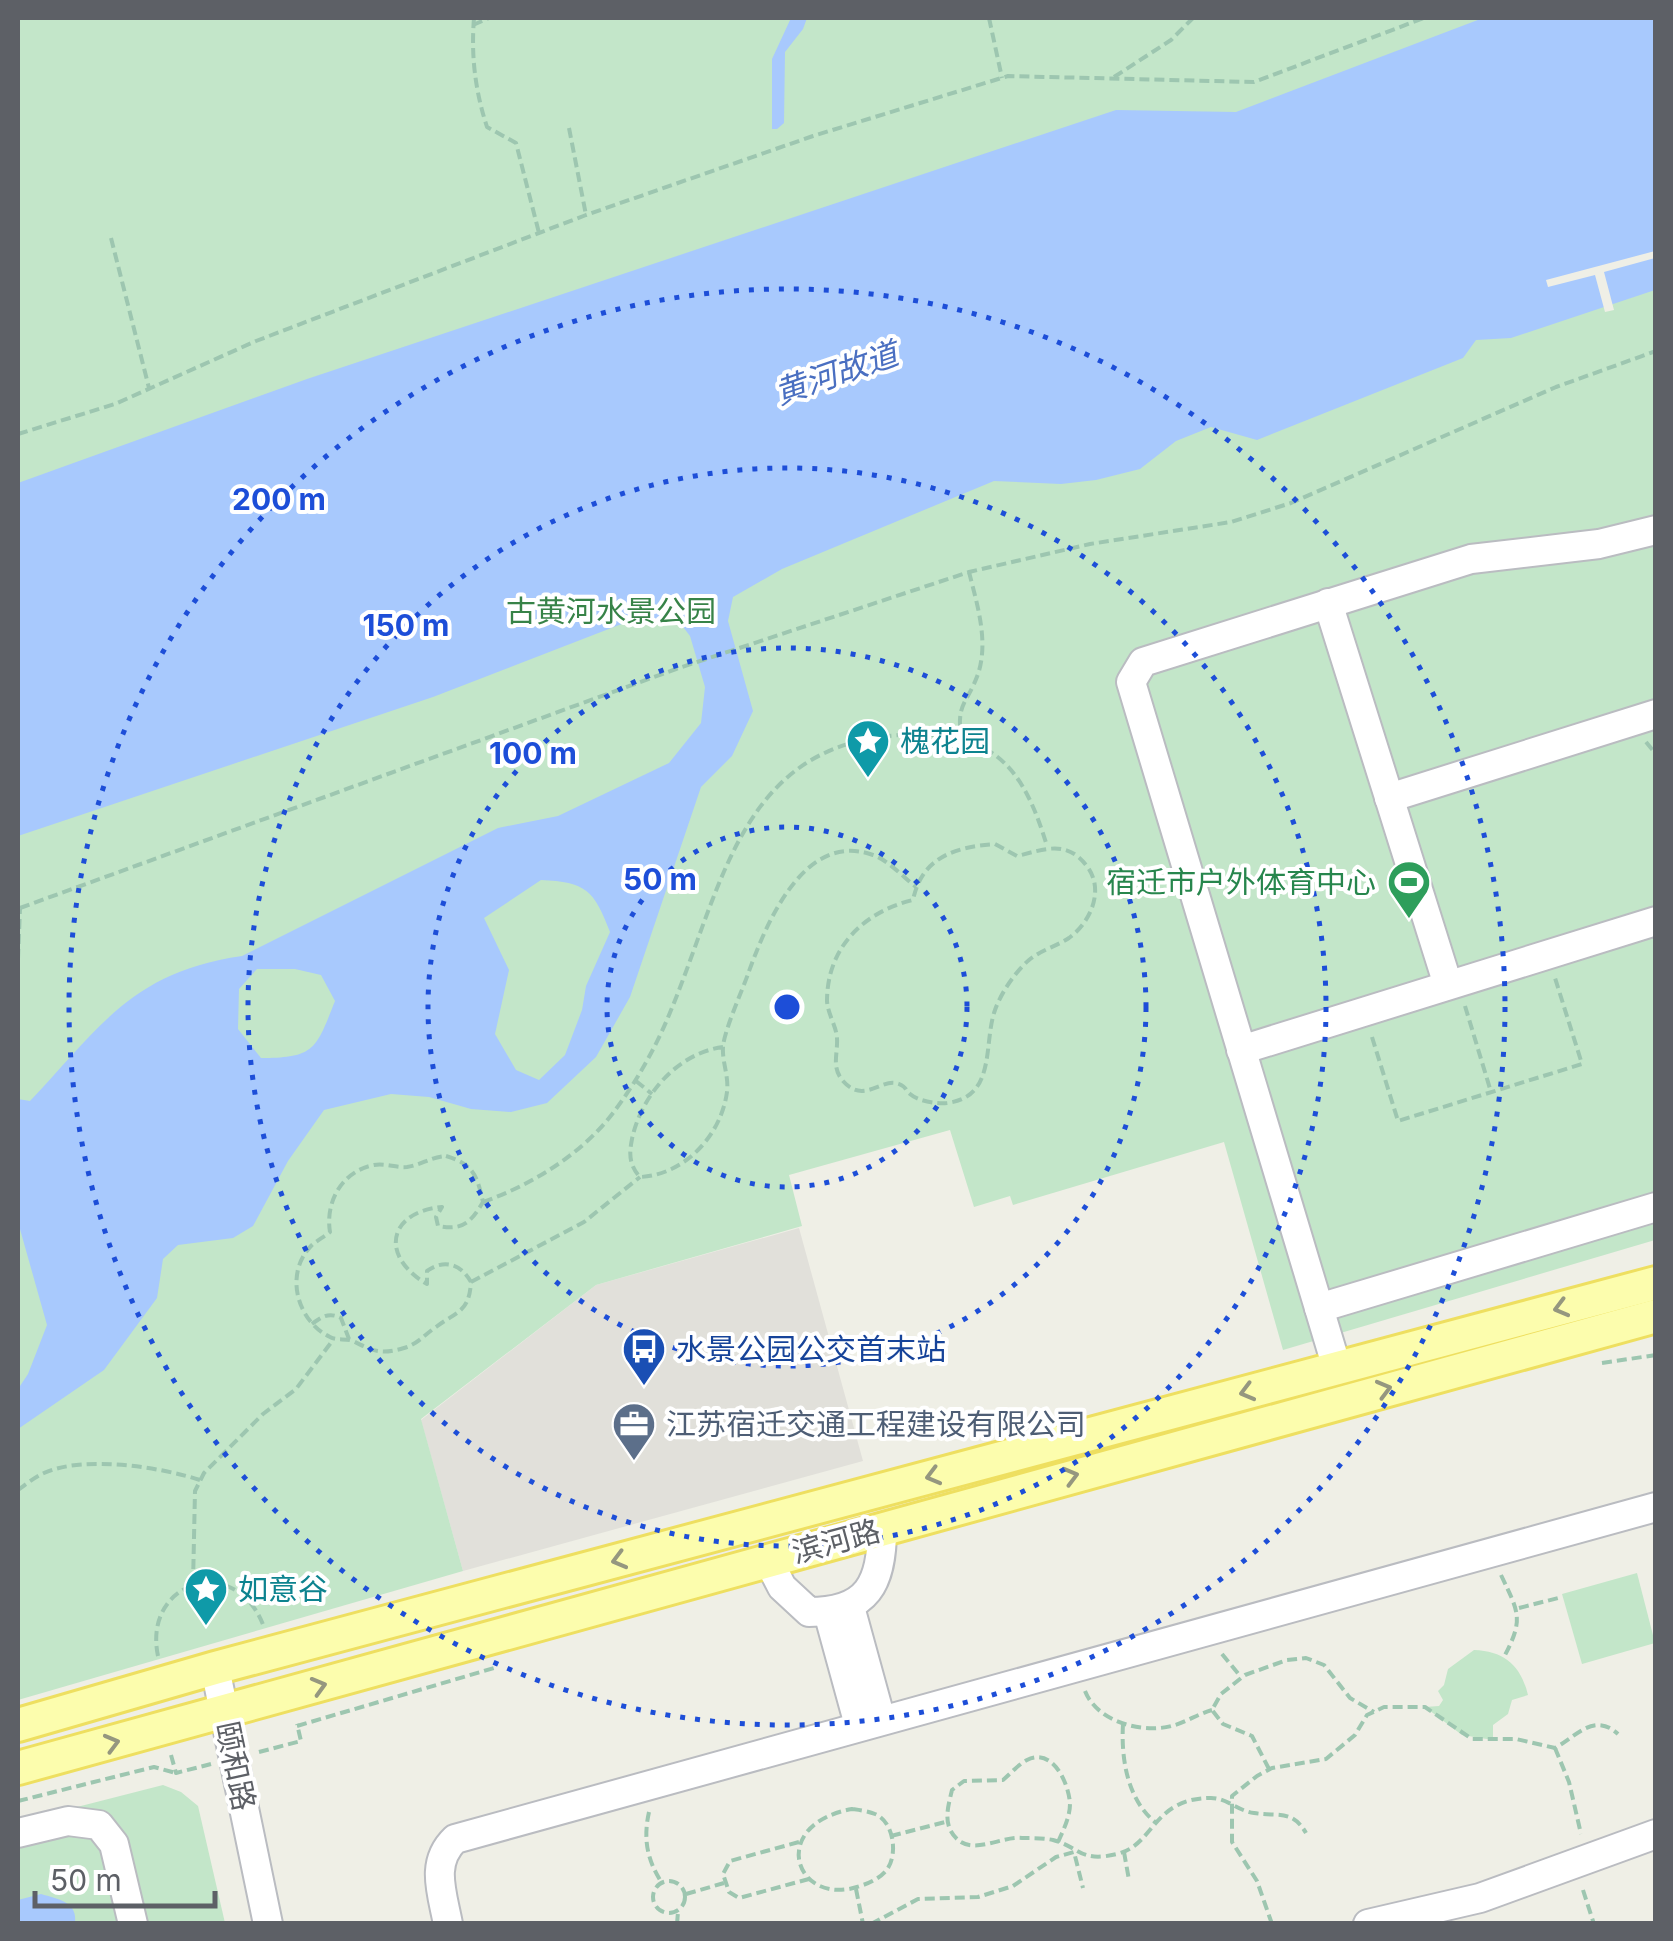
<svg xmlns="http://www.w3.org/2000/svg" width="1673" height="1941" viewBox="0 0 1673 1941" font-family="Inter,'Noto Sans SC',sans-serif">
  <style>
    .industrial { fill: #e1e0da }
    .green { fill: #c3e6c9 }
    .water { fill: #a8c9fd; fill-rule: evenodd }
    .pier { fill: #efefe6 }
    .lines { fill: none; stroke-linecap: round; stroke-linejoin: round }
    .minor-casing { stroke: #babcc1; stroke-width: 32 }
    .major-casing { stroke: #eedf60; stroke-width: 38 }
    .path { stroke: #9dc6b0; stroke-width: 4; stroke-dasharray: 10 5; stroke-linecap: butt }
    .minor { stroke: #fff; stroke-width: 28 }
    .major { stroke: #fcfdad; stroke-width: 32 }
    .oneway { stroke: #95977f }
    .ring { fill: none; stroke: #1d4ed8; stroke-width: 5; stroke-dasharray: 5 10 }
    .labels { text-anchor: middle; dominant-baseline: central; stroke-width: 8; stroke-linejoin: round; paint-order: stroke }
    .park-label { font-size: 30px; fill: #378348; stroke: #fff }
    .culture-label { font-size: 30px; fill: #0d838f; stroke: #fff; text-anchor: start }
    .leisure-label { font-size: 30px; fill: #27864d; stroke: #fff; text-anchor: end }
    .transit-label { font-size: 30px; fill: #164399; stroke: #fff; text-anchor: start }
    .service-label { font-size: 30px; fill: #4e5e75; stroke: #fff; text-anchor: start }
    .street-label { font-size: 30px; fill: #5d6066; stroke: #fff }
    .water-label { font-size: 32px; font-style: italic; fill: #4a6fc1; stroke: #fff }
    .centre { fill: #1d4ed8; stroke: #fff; stroke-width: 5 }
    .ring-label { font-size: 30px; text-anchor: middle; font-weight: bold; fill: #1d4ed8; stroke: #fff; stroke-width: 8; stroke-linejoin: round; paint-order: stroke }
  </style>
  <rect width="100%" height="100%" fill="#efefe6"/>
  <!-- industrial -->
  <path class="industrial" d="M799,1228L863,1461L463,1571L421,1420L596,1285Z"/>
  <!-- green -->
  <g class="green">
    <path d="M18,18H1655V1240L1283,1350L1224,1142L1013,1205L1010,1196L974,1207L950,1130L789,1175L802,1226L596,1285L421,1419L463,1571L18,1700Z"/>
    <path d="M1637,1573L1655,1643L1582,1664L1562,1594Z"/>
    <path d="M1474,1650C1505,1651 1521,1666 1528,1695L1512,1700L1508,1714L1493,1725V1740L1462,1735L1425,1707L1439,1706L1443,1700L1438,1691L1444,1685L1448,1669Z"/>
    <path d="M163,1785L181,1792L198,1806L225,1923H144L120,1828L108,1816L77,1807Z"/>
    <path d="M59,1833C70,1834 83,1833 91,1839C108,1850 113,1903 118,1923L18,1924V1845Z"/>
  </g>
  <!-- water -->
  <g class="water">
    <path d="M791,18H807L803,29L785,52L784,123L777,129H772V59Z"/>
    <path d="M1483,18H1655V290L1511,338L1476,340L1463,358L1257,440L1211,427L1176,441L1140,469L1096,480L1061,484L994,481L782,569L733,597L728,621L753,711L732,756L701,787L630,997L596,1057L547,1103L511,1112L471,1109L429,1097L391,1094L324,1110L288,1161L253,1226L233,1238L178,1245L163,1259L157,1298L104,1370L18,1429V1389L28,1374L47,1325L18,1222V1099L30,1101C101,1026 132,972 242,956L498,828L558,816L669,763L701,723L705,687L690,636L677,619L632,620L433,697L18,836V483L307,379L1116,110L1236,112ZM541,880C586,882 594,890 610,932L586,986L582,1010L565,1055L539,1080L516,1070L495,1034L509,970L484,918ZM257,969H295L321,975L335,1001C316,1049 315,1058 261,1058L238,1029L239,989Z"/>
    <path d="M41,1894C58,1899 78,1902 75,1923H18V1900Z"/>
  </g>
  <!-- pier -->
  <path class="pier" d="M1655,251V258L1604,272L1614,310L1605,312L1595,275L1548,287L1546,280Z"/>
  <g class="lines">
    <!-- minor casing -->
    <g class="minor-casing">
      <g id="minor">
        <path d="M1328,603L1448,985"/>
        <path d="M1389,798L1656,714"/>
        <path d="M1241,1050L1656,921"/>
        <path d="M1319,1308L1656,1207"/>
        <path d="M1337,1368L1131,682L1143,662L1471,559L1599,544L1656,530"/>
        <path d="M768,1560L782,1587L809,1612C868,1612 882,1583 882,1529"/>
        <path d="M850,1607L881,1720"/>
        <path d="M828,1612L859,1725"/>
        <path d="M215,1668L268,1924"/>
        <path d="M18,1833L68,1821L99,1825L114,1844L133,1924"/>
        <path d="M448,1924C442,1892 430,1863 455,1839L1656,1507"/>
        <path d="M1368,1924L1480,1898L1656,1834"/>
      </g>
    </g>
    <!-- major casing -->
    <g class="major-casing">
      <g id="major">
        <path d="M18,1725L215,1668L1656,1283"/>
        <path d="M18,1768L1656,1316"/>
      </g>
    </g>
    <!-- path -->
    <g class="path">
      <path d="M474,18C471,56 475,90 487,127L516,143L539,233"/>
      <path d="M989,18L1002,78"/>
      <path d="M473,25L489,18"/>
      <path d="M1114,77L1171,40L1193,18"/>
      <path d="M569,128L586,215"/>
      <path d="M111,238L149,388"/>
      <path d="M18,434L115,404L256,341L586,215L813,136L1008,76L1254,82L1424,18"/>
      <path d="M962,741C955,703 967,705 978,674C989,641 977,604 969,572"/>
      <path d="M1646,742L1656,754"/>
      <path d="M995,844L1017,856C1043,850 1066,839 1086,865C1105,888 1092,921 1069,938C1057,946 1041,950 1029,960C1015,972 1001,993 995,1010C983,1043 997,1097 947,1103C936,1104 918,1101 910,1094C903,1088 908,1088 899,1084C881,1077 864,1105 843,1081C831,1067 838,1054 837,1038C836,1025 828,1015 827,1001C827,948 863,912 913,900C922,857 955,847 995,844Z"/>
      <path d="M20,908L676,669L969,572L1090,544L1231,522L1291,503L1556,387L1656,351"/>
      <path d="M18,959L20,909"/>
      <path d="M1465,1006L1491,1092"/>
      <path d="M1372,1037L1398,1121L1582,1064L1555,978"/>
      <path d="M723,1047C677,1053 641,1096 632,1139C629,1154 629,1165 640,1177C684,1175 721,1136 727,1092C729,1076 722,1062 723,1047C724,1031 742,991 748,974C766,924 804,830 873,855C888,860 903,877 916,887"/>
      <path d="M636,1081L652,1094"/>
      <path d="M446,1156C473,1164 477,1175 483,1202C471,1222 463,1231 438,1226L436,1217L442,1207C387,1212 380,1257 427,1284V1271C444,1259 460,1263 471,1282C469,1313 457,1311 436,1327C424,1335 418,1344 404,1348C380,1355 373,1351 353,1341C345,1338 337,1341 330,1337C297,1321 284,1274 311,1246C316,1241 324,1237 330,1232C325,1202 342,1171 374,1165C385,1163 396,1168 407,1167C421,1165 431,1157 446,1156Z"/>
      <path d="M483,1202C531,1185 581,1155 613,1113C635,1084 655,1049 669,1015C727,877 742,726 933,735C1005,739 1028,784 1047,846"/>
      <path d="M471,1282L584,1222L640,1177"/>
      <path d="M312,1324C323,1316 329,1312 341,1318L349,1339"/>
      <path d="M1602,1363L1656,1355"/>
      <path d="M18,1490C26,1484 35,1477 44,1473C84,1455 160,1467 200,1480"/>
      <path d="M1501,1575C1519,1613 1524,1619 1504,1657"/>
      <path d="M193,1584L195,1491L204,1473L263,1414L296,1389L333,1340"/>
      <path d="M1519,1608L1562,1597"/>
      <path d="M1222,1654L1241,1677"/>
      <path d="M158,1656C142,1581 236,1551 264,1627"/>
      <path d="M1085,1691C1097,1722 1144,1735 1175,1725C1188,1721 1198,1714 1212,1710"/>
      <path d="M1123,1724C1121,1758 1127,1799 1155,1822"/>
      <path d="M297,1726L494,1668"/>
      <path d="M1555,1748L1569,1782L1581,1834"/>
      <path d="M259,1752L301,1741L297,1724"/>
      <path d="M171,1755L176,1773L211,1764"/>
      <path d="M1269,1769L1252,1736L1223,1724L1212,1710L1221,1694L1245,1675L1287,1660L1306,1658L1324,1665L1350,1698L1374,1712"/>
      <path d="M18,1801L154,1767L176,1773"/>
      <path d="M852,1809C859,1810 868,1811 875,1814C893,1821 898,1852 888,1868C883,1876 872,1882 863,1885C796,1911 765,1825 852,1809Z"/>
      <path d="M649,1812C643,1839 647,1860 662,1883"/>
      <path d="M891,1836L945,1822"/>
      <path d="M799,1842L730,1861L723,1874L729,1892L739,1898L809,1879"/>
      <path d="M1058,1842C1063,1831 1070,1817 1070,1804C1069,1784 1053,1747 1027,1760C1019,1764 1010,1774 1003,1780L964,1781L952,1790C948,1807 942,1825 957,1839C973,1855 1002,1836 1022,1838C1032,1838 1043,1838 1053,1840C1080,1847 1080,1863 1117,1854C1155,1845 1152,1798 1211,1798C1227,1798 1238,1811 1254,1813C1278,1817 1292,1809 1306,1833"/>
      <path d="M1124,1852L1129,1880"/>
      <circle cx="669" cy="1897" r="16"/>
      <path d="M856,1889L863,1924"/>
      <path d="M1583,1890L1594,1924"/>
      <path d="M686,1894L724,1883"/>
      <path d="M677,1924L678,1912"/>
      <path d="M871,1924L918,1899L978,1897L1013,1886L1056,1857L1074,1852L1083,1888"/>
      <path d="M1272,1924L1257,1881L1232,1842V1796L1257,1776L1272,1768L1326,1759L1355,1735L1367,1715L1384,1707H1425L1472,1739H1516L1555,1748C1577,1736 1594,1712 1618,1734"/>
    </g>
    <!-- minor -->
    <use href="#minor" class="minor"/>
    <!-- major -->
    <use href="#major" class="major"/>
  </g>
  <!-- one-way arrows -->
  <defs><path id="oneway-chevron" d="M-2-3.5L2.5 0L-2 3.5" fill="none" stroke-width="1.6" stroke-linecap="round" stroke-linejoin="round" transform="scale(2.5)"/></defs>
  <g class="oneway">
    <use href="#oneway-chevron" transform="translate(1561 1308) rotate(165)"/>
    <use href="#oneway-chevron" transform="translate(1384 1389) rotate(-15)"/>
    <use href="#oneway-chevron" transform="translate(1247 1392) rotate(165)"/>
    <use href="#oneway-chevron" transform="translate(933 1476) rotate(165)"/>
    <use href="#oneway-chevron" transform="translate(1071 1476) rotate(-15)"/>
    <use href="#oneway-chevron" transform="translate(619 1560) rotate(165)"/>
    <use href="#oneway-chevron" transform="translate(319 1686) rotate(-16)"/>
    <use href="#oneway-chevron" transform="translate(112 1743) rotate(-15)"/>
  </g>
  <!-- distance rings -->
  <g class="ring">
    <circle cx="787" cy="1007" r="180"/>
    <circle cx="787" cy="1007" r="359"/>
    <circle cx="787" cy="1007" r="539"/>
    <circle cx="787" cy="1007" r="718"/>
  </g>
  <!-- icons -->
  <defs>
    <g id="sight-pin" transform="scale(2.25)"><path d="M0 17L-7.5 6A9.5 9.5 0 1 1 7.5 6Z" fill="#0f9aa8" stroke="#fff"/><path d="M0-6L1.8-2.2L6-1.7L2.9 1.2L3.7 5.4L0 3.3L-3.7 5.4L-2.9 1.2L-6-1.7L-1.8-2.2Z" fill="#fff"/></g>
    <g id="stadium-pin" transform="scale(2.25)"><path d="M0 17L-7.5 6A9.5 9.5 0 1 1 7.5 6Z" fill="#2e9e5b" stroke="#fff"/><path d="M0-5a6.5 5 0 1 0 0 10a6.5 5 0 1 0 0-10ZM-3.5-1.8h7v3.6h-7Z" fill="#fff"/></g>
    <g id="bus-pin" transform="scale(2.25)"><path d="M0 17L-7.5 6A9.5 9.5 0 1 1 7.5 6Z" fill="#1a4fb4" stroke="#fff"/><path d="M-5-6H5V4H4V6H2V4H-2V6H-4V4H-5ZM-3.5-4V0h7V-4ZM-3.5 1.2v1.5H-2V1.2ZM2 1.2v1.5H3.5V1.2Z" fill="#fff"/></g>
    <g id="office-pin" transform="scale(2.25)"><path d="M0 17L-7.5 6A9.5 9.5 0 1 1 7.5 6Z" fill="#5c6f8a" stroke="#fff"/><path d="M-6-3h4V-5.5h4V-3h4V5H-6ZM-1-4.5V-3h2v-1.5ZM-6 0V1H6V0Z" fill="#fff"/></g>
  </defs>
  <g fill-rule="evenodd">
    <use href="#sight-pin" x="868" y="741"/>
    <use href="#stadium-pin" x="1409" y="882"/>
    <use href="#bus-pin" x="644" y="1349"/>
    <use href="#office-pin" x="634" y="1424"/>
    <use href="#sight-pin" x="206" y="1589"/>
  </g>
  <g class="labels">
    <!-- park labels -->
    <g class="park-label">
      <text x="611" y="611">古黄河水景公园</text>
    </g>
    <!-- culture labels -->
    <g class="culture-label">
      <text x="900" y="741">槐花园</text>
      <text x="238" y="1589">如意谷</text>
    </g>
    <!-- leisure labels -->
    <g class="leisure-label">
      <text x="1376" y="882">宿迁市户外体育中心</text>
    </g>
    <!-- transit labels -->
    <g class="transit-label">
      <text x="676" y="1349">水景公园公交首末站</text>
    </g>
    <!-- service labels -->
    <g class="service-label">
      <text x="666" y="1424">江苏宿迁交通工程建设有限公司</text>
    </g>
    <!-- street labels -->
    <g class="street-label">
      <text transform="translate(836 1541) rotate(-15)">滨河路</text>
      <text transform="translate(236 1766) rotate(78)">颐和路</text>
    </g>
    <!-- water labels -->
    <g class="water-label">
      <text transform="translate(836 373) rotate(-19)">黄河故道</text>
    </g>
  </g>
  <circle cx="787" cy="1007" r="15" class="centre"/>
  <g class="ring-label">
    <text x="279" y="510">200 m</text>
    <text x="406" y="636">150 m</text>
    <text x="533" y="764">100 m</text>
    <text x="660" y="890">50 m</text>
  </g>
  <!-- border -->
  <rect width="1673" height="1941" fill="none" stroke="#5d6066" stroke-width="40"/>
  <!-- scale -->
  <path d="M35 1891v15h180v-15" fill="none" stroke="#5d6066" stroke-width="5"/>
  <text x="50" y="1891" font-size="30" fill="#5d6066" stroke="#ffffff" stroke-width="8" paint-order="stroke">50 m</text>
</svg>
